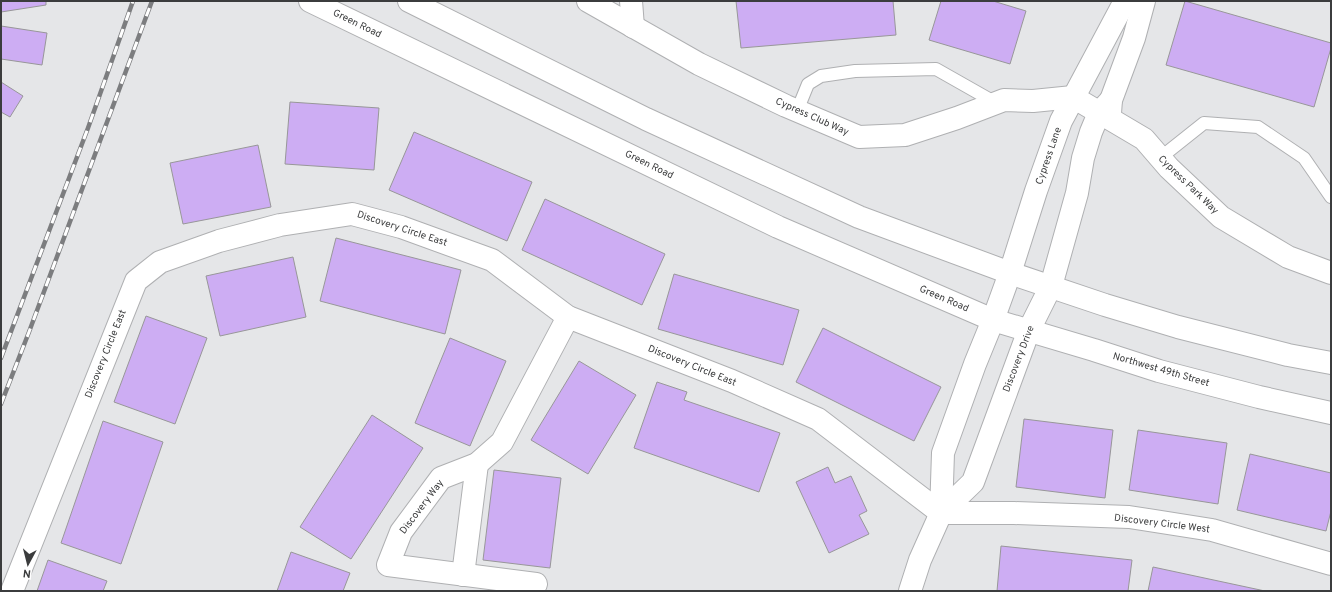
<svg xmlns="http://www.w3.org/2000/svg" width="1332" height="592" viewBox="0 0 1332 592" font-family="Overpass,sans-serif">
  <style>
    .building { fill: #cdadf3; stroke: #989799 }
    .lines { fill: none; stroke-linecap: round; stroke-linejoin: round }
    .lane-casing { stroke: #afb0b2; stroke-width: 14 }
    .street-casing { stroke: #afb0b2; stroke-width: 24 }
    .secondary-casing { stroke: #afb0b2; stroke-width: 24 }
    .lane { stroke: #fff; stroke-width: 12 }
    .street { stroke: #fff; stroke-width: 22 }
    .secondary { stroke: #fff; stroke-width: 22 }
    .rail-casing { stroke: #7c7d7f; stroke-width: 4.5 }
    .rail { stroke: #fff; stroke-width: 3; stroke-dasharray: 9; stroke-linecap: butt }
    .labels { text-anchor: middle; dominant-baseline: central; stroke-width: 3.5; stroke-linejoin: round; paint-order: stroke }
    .street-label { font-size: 10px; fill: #3b3c3d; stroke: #fff }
  </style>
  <rect width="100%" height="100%" fill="#e5e6e8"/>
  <!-- building -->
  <g class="building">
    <path d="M1,1H46V5L1,12Z"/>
    <path d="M736,1H893L896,35L741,48Z"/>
    <path d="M941,1H993L1026,11L1010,64L929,40Z"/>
    <path d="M1185,1L1331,43V48L1314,107L1166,65Z"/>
    <path d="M1,26L47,33L42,65L1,59Z"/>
    <path d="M1,82L23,96L10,117L1,112Z"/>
    <path d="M290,102L379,108L374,170L285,164Z"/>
    <path d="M414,132L532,182L507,241L389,190Z"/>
    <path d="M258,145L271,207L183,224L170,163Z"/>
    <path d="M545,199L665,254L642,305L522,250Z"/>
    <path d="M336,238L461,270L445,334L320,301Z"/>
    <path d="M293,257L306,317L220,336L206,276Z"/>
    <path d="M674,274L799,310L783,365L658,329Z"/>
    <path d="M146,316L207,338L175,424L114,402Z"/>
    <path d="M823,328L941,387L914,441L796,382Z"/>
    <path d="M450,338L506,361L470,446L415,423Z"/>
    <path d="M579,361L636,395L588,474L531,440Z"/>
    <path d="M657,382L687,392L684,400L780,433L759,492L634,448Z"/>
    <path d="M372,415L423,448L351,559L300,527Z"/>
    <path d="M1024,419L1113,430L1105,498L1016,487Z"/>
    <path d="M103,421L163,442L121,564L61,543Z"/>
    <path d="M1138,430L1227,443L1218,504L1129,490Z"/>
    <path d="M1250,454L1331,473V511L1326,531L1237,510Z"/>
    <path d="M828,467L835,483L851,476L867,511L859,515L869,534L829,553L796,482Z"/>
    <path d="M494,470L561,478L550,568L483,560Z"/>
    <path d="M1001,546L1132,560L1128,591H997Z"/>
    <path d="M291,552L350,573L343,591H277Z"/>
    <path d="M48,560L107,581L103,591H37Z"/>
    <path d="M1153,567L1265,591H1148Z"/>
  </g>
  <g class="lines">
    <!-- lane casing -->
    <g class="lane-casing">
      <g id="lane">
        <path d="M797,111L808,84L821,76L855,71L936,69L996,103"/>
        <path d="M1160,158L1204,123L1258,127L1304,158L1331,197"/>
      </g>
    </g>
    <!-- street casing -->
    <g class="street-casing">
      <g id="street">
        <path d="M588,1L699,64L786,106L859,137L905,135L957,118L1004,100L1033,101L1073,97L1144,139L1169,168L1221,217L1288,257L1331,273"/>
        <path d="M631,1L633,27"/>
        <path d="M1110,113L1111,100L1134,38L1144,1"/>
        <path d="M941,513L943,453L975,364L993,320L1010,273L1036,191L1061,121L1125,1"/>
        <path d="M941,513H1014L1129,517L1212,530L1331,564"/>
        <path d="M463,575L477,464"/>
        <path d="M536,584L388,565L401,532L441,478L477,464L502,442L568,317"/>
        <path d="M12,591L136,281L160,262L219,241L280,225L352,214L401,227L492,260L568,317L732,381L818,419L941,513"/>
        <path d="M910,591L920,560L941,513L973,482L1029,330L1051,286L1077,193L1083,158L1091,132L1099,113L1111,100"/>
      </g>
    </g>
    <!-- secondary casing -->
    <g class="secondary-casing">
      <g id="secondary">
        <path d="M310,1L778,227L993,320L1094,350L1159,371L1259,397L1331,413"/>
        <path d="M409,1L646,119L859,217L1010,273L1105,305L1178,327L1288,355L1331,363"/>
      </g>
    </g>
    <!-- lane -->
    <use href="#lane" class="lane"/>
    <!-- street -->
    <use href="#street" class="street"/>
    <!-- secondary -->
    <use href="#secondary" class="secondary"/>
    <!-- rail casing -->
    <g class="rail-casing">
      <g id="rail">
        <path d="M1,358L88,128L133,1"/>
        <path d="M1,404L29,332L152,1"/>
      </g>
    </g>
    <!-- rail -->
    <use href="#rail" class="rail"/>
  </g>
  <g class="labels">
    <!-- street labels -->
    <g class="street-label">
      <text transform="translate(357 24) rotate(26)">Green Road</text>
      <text transform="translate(812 117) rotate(24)">Cypress Club Way</text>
      <text transform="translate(1049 156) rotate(-71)">Cypress Lane</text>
      <text transform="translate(649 165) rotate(26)">Green Road</text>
      <text transform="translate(1188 185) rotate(44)">Cypress Park Way</text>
      <text transform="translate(402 229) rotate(18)">Discovery Circle East</text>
      <text transform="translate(944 299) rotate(23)">Green Road</text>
      <text transform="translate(106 354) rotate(-68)">Discovery Circle East</text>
      <text transform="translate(1019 359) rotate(-69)">Discovery Drive</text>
      <text transform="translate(692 366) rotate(22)">Discovery Circle East</text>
      <text transform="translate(1161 370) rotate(16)">Northwest 49th Street</text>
      <text transform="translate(422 507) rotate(-53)">Discovery Way</text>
      <text transform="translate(1162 524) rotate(7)">Discovery Circle West</text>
    </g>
  </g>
  <!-- border -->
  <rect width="1332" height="592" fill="none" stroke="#3b3c3d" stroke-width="4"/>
  <!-- north arrow -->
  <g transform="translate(28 564) rotate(187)" stroke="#ffffff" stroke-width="3" paint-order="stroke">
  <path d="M0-3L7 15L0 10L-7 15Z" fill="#3b3c3d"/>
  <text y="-6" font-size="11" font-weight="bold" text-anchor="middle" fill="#3b3c3d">N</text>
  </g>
</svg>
